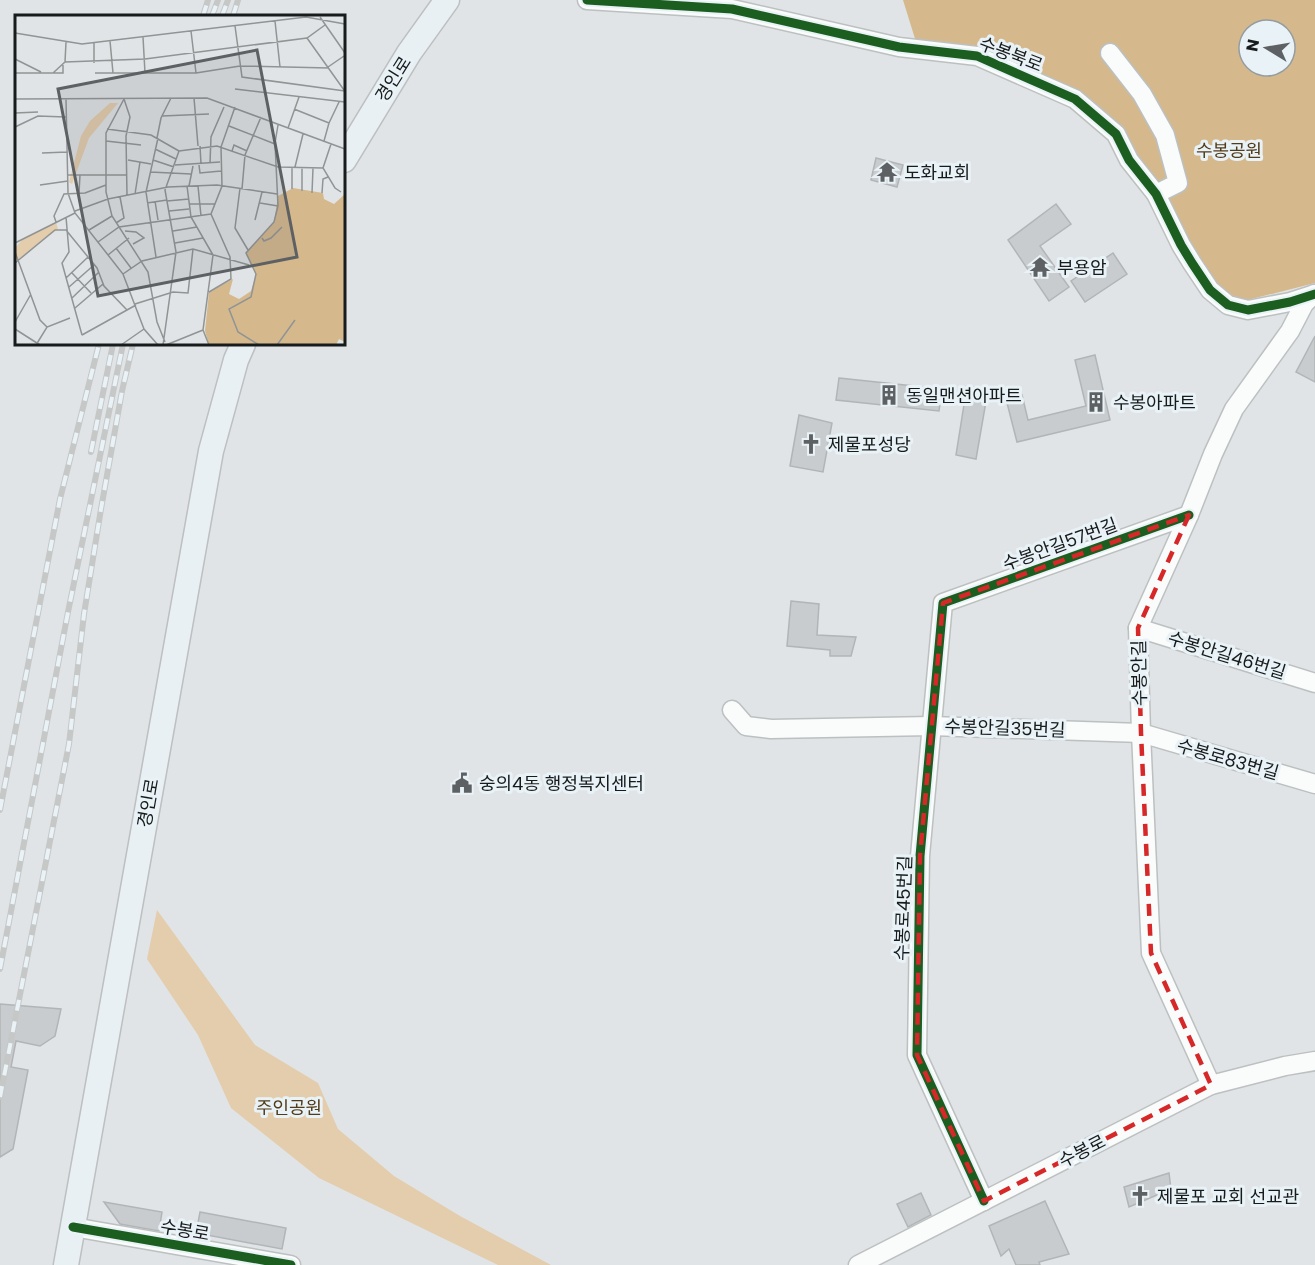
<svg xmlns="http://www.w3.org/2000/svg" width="1315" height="1265" viewBox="0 0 1315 1265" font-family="Poppins,'Noto Sans KR',sans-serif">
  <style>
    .green { fill: #e4cdac }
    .forest { fill: #d5b98d; fill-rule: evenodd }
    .building { fill: #c9ccce; stroke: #b2b5b7; stroke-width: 1.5 }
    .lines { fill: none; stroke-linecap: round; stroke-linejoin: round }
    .minor-casing { stroke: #bcc0c0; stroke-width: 21 }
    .major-casing { stroke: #bdbfc0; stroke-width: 27 }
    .minor { stroke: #fafbfb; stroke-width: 18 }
    .major { stroke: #e9f0f4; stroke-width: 24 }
    .rail-casing { stroke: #c6c7c7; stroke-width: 6 }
    .rail { stroke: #e9f2f7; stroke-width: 4; stroke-dasharray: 11; stroke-linecap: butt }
    .cycleway-casing { stroke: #e9f2f7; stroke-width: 13 }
    .cycleway { stroke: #1b5e20; stroke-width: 9 }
    .marked { fill: none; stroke: #d62828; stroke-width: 4.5; stroke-dasharray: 12 8; stroke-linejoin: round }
    .labels { text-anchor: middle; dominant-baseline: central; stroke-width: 6; stroke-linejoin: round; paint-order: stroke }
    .street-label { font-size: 18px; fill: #171b1c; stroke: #e9f2f7 }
    .park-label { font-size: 18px; fill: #523b19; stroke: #e9f2f7 }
    .poi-label { font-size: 18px; fill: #171b1c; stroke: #e9f2f7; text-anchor: start }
    .inset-road { fill: none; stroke: #909495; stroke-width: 1.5 }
    .view { fill: #5d6163; fill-opacity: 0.15; stroke: #5d6163; stroke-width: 3 }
    .inset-edge { fill: none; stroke: #171b1c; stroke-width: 3 }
  </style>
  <rect width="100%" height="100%" fill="#e0e4e6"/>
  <!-- green -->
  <path class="green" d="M157,910L255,1045L318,1083L338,1129L394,1176L460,1216L551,1265H498L319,1178L231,1108L198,1035L147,959Z"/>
  <!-- forest -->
  <path class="forest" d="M903,0H1315V283L1228,305L1156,194L1075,99L916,42ZM1249,30H1285V66H1249Z"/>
  <!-- building -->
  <g class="building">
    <path d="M876,158L903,165L897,187L871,180Z"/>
    <path d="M1056,204L1071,224L1040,246L1069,287L1049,301L1008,240Z"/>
    <path d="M1113,253L1127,274L1085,302L1071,281Z"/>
    <path d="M1315,336V382L1296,372Z"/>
    <path d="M1095,355L1110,420L1017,442L1006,399L1022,395L1028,420L1086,406L1075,360Z"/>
    <path d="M839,378L942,389L939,411L836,400Z"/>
    <path d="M967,386L988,390L976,459L956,455Z"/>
    <path d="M799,415L832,423L823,472L790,466Z"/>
    <path d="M791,601L819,604L817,635L856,637L851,656H830V650L787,646Z"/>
    <path d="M0,1004L61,1009L55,1036L40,1046L16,1041L11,1067L28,1070L13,1149L0,1157Z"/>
    <path d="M1169,1173L1171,1189L1129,1207L1124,1187Z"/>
    <path d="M921,1193L931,1215L908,1227L897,1204Z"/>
    <path d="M1045,1201L1069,1254L1039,1262L1040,1265H1016L1009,1249L1001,1256L989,1226Z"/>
    <path d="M104,1202L162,1212L159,1231L120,1224Z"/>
    <path d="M200,1212L286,1228L282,1249L196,1233Z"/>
  </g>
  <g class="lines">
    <!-- minor casing -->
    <g class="minor-casing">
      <g id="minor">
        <path d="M587,0L732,9L899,47L977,56L1075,99L1116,134L1129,160L1156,194L1181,245L1192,263L1210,290L1228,305L1248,310L1290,302L1315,294"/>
        <path d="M1110,53L1142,94L1165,135L1178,183L1156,194"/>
        <path d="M1138,628L1315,683"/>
        <path d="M732,710L746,726L771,729L931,726L1141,733L1315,784"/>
        <path d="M1211,1085L1151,953L1141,733L1138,628L1189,515L1213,454L1234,409L1290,331L1304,304L1314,294"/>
        <path d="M984,1201L917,1055L920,856L943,603L1189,515"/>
        <path d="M73,1227L291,1265"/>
        <path d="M858,1265L1211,1085L1285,1066L1315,1061"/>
      </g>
    </g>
    <!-- major casing -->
    <g class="major-casing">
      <g id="major">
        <path d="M344,160L409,53L447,0"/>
        <path d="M66,1265L211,451L236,360L243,344"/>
      </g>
    </g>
    <!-- minor -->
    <use href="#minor" class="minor"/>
    <!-- major -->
    <use href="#major" class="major"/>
    <!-- rail casing -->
    <g class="rail-casing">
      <g id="rail">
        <path d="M203,16L208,0"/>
        <path d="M212,16L218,0"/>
        <path d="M222,16L228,0"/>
        <path d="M233,16L238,0"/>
        <path d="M91,452L113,344"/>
        <path d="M0,810L60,499L99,344"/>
        <path d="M0,969L68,612L123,344"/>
        <path d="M0,1097L69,744L84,614L101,509L122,391L133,344"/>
      </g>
    </g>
    <!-- rail -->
    <use href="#rail" class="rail"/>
    <!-- cycleway casing -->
    <g class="cycleway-casing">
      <g id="cycleway">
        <path d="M587,0L732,9L899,47L977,56L1075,99L1116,134L1129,160L1156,194L1181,245L1192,263L1210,290L1228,305L1248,310L1290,302L1315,294"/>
        <path d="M984,1201L917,1055L920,856L943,603L1189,515"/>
        <path d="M73,1227L291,1265"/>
      </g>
    </g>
    <!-- cycleway -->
    <use href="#cycleway" class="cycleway"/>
  </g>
  <!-- marked area -->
  <path class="marked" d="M1189,515L1138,628L1141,733L1151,953L1211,1085L984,1201L917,1055L920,856L943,603Z"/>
  <!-- icons -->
  <defs>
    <g id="temple-bare" transform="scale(1.62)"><path d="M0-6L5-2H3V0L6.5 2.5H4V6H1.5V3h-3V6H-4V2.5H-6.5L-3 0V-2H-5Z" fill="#5d6163" stroke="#e9f2f7" stroke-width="2.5" paint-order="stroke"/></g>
    <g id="building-bare" transform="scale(1.62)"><path d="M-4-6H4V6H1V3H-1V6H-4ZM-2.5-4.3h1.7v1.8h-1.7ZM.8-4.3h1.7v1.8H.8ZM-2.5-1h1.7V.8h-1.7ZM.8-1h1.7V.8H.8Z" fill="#5d6163" stroke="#e9f2f7" stroke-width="2.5" paint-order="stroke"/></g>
    <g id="church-bare" transform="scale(1.62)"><path d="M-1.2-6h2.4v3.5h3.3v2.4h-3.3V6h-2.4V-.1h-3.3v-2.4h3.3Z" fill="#5d6163" stroke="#e9f2f7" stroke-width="2.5" paint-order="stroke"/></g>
    <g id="civic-bare" transform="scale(1.62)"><path d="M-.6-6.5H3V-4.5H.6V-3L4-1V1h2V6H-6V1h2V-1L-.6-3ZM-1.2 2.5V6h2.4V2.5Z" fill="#5d6163" stroke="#e9f2f7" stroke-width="2.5" paint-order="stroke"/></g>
  </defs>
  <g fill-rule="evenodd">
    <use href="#temple-bare" x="887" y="172"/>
    <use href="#temple-bare" x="1040" y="267"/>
    <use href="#building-bare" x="889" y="395"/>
    <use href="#building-bare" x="1096" y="402"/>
    <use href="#church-bare" x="811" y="444"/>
    <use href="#civic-bare" x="462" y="783"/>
    <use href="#church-bare" x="1140" y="1196"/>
  </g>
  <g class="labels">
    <!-- street labels -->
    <g class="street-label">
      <text transform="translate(1011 54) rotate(21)">수봉북로</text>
      <text transform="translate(393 79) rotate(-58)">경인로</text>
      <text transform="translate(1060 544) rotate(-20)">수봉안길57번길</text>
      <text transform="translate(1227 655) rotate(17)">수봉안길46번길</text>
      <text transform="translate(1139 673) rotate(-91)">수봉안길</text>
      <text transform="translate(1005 728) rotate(2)">수봉안길35번길</text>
      <text transform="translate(1228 759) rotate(16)">수봉로83번길</text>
      <text transform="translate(148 803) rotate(-80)">경인로</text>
      <text transform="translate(903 908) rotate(-88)">수봉로45번길</text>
      <text transform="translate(1082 1151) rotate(-27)">수봉로</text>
      <text transform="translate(185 1230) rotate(10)">수봉로</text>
    </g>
    <!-- park labels -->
    <g class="park-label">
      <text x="1229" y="150">수봉공원</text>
      <text x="289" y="1107">주인공원</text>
    </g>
    <!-- poi labels -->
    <g class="poi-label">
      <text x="904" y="172">도화교회</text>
      <text x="1057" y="267">부용암</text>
      <text x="906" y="395">동일맨션아파트</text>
      <text x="1113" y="402">수봉아파트</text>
      <text x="828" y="444">제물포성당</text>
      <text x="479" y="783">숭의4동 행정복지센터</text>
      <text x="1157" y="1196">제물포 교회 선교관</text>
    </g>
  </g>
  <!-- overview -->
  <g transform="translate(15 15)">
    <rect width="330" height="330" fill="#e0e4e6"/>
    <path d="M95,88H103L74,123L57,169L54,167L66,121L75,106ZM41,207L43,214L0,247V233L9,223Z" fill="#e4cdac"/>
    <path d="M278,173L308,178L309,184L319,189L330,179V327L324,324L321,330H194L190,316L194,277L218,264L214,279L224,284L236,276L241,259L231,238L259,207L263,181Z" fill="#d5b98d"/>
    <path class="inset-road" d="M305,2L330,38M260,6L265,52M220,11L227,62L330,76M176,16L181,58M0,18L67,29L291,2L330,9M128,22L130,58M292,23L329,75M95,26L98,58M79,28V48M0,44L26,57M50,47L51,27M313,52L329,41M0,58H48V48M38,58L50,47L130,44L292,23L310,10M80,58H181L225,51L314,53M220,74L330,87M179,83L183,131M0,84L192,83L330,134M51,84L53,178L60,198L108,259L129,314L143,330M109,84L91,118V177L97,201L133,257L142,307L150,327M109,84L115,102L111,121L112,180M279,94L314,108L309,126M0,98L23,97M147,101L194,99M314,108L324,87M214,111L260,129M0,112L23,101L51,102M273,113L284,82M92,114L136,120L164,136M142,123L146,103L156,83M91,126L126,130M316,129L308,153L320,173L326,177M185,131L186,149M140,134L161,144M164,136L202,131L263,152L308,153M217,136L219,130L232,136M27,138L52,137M113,145L136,149M138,145L159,152M195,148L196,122L209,92M160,150L205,147M184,150L185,158L206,156M280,152L288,119M135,157L176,159M52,160H111M25,170L53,166M172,171L176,202L198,240L188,315L194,330M174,171L178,151M183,171L186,201M225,173L220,213L233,235M227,174L230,140L246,102M277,174V152M287,176V152M64,178L65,160M297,178L298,153M307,178L308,164L313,162M120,179L125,147M140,186L143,205M152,186L174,184M132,188L152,185M245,188L263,191M174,189H200M60,196L93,184L153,172L202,170L262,179M154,196L174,194M51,202L54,237L47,248L67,320M240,205L247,177M41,207L39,201L49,179L70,178L91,170M101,208L109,203L105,182M74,215L97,201M110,216L121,217L129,223L118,229M158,216L182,212M247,223L249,226L256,223L267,212M83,227L104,212L196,199M0,228L60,198M160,228L188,223M101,233L116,253M0,237L25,305L32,312M93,240L114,223M141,242L131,177L143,123M0,248L40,215H51L82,253L89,271L112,295M57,258L76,278M108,259L127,246L178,234L234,250M51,263L73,242M54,272L79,250M194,277L216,264L215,242L196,199L207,171L206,132L220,92M57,283L84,257M120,289L158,277L173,278L178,234M60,293L88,269M0,307L16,279M0,314L25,330M67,320L121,290M21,330L32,312L55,303M106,330L129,314M148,330L161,237L150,175L164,136M151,330L188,315M244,330L223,317L214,294L236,282L241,259L231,238L259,207L263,191L260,128L263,110M262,330L280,305"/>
    <path class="view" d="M242,35L282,242L83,281L43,74Z"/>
    <rect width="330" height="330" class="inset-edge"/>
  </g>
  <!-- north arrow -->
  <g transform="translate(1267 48) rotate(281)"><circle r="28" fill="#e9f2f7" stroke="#959c9f" stroke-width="1.5"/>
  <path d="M0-4.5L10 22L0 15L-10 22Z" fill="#5d6163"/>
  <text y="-9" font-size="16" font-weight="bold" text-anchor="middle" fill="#171b1c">N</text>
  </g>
</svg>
